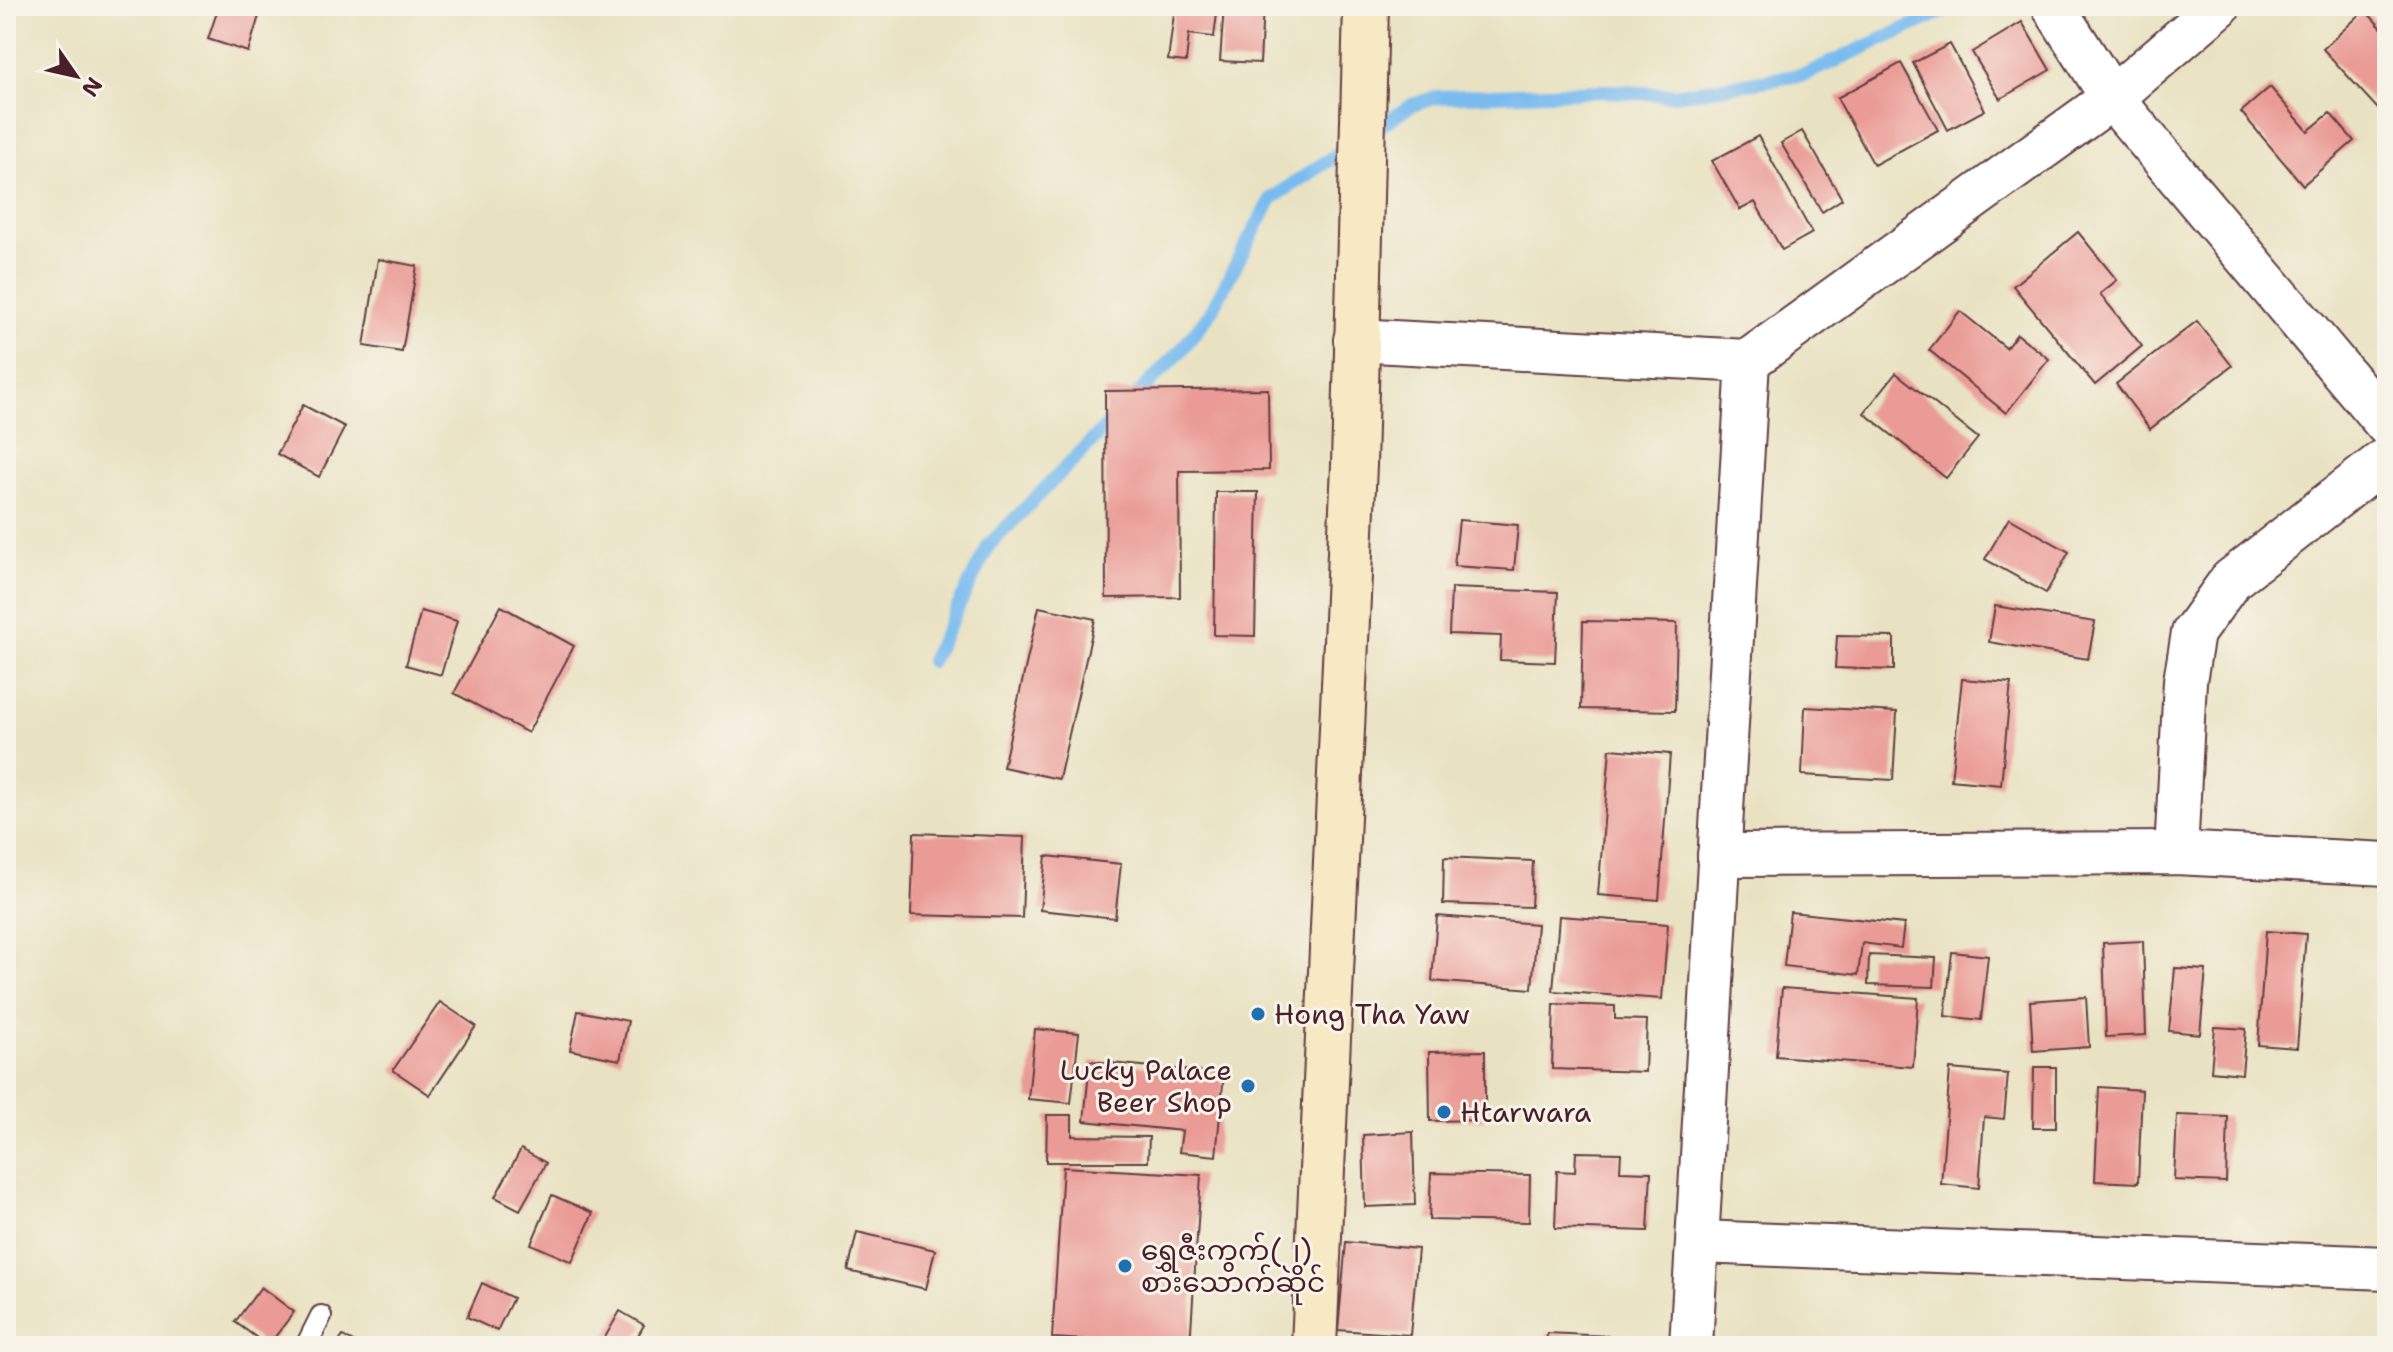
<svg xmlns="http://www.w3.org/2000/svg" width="2393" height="1352" viewBox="0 0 2393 1352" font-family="'Shantell Sans','Noto Sans Myanmar',sans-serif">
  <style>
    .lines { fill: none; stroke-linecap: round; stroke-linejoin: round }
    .stream { stroke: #79bbef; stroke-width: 14 }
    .building { fill: #ea9b95 }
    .service-casing { stroke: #623c42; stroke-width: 24 }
    .minor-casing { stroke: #623c42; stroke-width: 46 }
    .secondary-casing { stroke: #623c42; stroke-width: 48 }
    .service { stroke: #fff; stroke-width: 20 }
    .minor { stroke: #fff; stroke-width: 42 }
    .secondary { stroke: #f7e9c3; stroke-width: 44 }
    .poi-dot { fill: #1f6fb2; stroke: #f7f3e8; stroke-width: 3 }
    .labels { text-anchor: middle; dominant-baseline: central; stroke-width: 6; stroke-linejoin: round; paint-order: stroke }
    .poi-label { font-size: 28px; fill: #4a1f2b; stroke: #f7f3e8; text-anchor: start }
  </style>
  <rect width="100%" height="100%" fill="#f7f3e8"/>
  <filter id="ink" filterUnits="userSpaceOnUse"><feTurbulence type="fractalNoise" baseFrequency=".0125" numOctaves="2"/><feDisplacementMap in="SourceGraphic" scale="16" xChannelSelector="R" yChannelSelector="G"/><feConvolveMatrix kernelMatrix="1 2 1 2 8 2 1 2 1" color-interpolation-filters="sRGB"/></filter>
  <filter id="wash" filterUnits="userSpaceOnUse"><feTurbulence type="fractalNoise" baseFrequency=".006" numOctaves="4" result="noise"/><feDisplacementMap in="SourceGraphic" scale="32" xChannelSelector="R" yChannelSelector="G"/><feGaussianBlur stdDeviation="1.8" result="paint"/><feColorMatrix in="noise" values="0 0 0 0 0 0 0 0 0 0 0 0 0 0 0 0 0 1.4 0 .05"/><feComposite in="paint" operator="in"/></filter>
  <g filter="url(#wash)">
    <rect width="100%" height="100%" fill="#e9e2c2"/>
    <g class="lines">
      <!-- stream -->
      <g class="stream">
        <path d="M1371,132L1412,105L1437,97L1604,91L1674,95L1806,74L1955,6"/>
        <path d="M931,661L989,545L1179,353L1210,313L1271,199L1354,143"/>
      </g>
    </g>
    <g id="blocks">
      <!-- building -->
      <g class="building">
        <path d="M219,6H262L248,52L208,39Z"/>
        <path d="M1175,6H1218L1214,37L1189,34L1186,62L1168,60Z"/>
        <path d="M1224,6H1263L1260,63L1220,61Z"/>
        <path d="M2365,10L2387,34V119L2323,49Z"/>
        <path d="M2022,22L2050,70L2000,99L1972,52Z"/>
        <path d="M1950,44L1985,110L1948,130L1913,63Z"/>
        <path d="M1901,63L1938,130L1874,165L1837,98Z"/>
        <path d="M2270,87L2308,131L2330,113L2354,141L2303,185L2241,112Z"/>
        <path d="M1802,131L1842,199L1822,212L1781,143Z"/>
        <path d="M1758,136L1812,233L1782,250L1755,202L1740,210L1712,161Z"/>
        <path d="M2078,232L2117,280L2100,294L2142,346L2095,385L2013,286Z"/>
        <path d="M378,259L417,266L402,352L364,346Z"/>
        <path d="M1960,311L2006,348L2017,334L2049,359L2006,413L1929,350Z"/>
        <path d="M2197,321L2232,366L2150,429L2116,384Z"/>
        <path d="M1896,373L1978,438L1946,478L1864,413Z"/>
        <path d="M1268,389L1269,470L1179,471L1180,597L1106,598L1105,391Z"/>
        <path d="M303,405L345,427L319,477L277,454Z"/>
        <path d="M1216,492H1258L1255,636L1214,635Z"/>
        <path d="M2009,518L2069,552L2046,593L1985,559Z"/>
        <path d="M1459,520L1518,525L1514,570L1454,566Z"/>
        <path d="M1451,588L1558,592L1555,662L1500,660L1501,636L1449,634Z"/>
        <path d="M501,606L574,646L528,733L454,693Z"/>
        <path d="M1995,606L2095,622L2088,659L1989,642Z"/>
        <path d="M1039,607L1095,619L1059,779L1003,767Z"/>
        <path d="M421,611L457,621L441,675L406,665Z"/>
        <path d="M1583,621L1677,623L1675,711L1581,709Z"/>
        <path d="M1837,636L1894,637V670L1835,668Z"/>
        <path d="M1962,679L2011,683L2001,785L1951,780Z"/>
        <path d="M1805,707L1897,712L1893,780L1802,775Z"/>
        <path d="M1610,749L1670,754L1659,900L1598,895Z"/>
        <path d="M914,833L1025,837L1022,918L911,915Z"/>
        <path d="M1046,856L1121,864L1115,918L1040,910Z"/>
        <path d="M1444,857L1533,861L1531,907L1443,904Z"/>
        <path d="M1790,912L1904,924L1901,948L1862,943L1858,975L1784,966Z"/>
        <path d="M1437,916L1537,924L1532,989L1432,981Z"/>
        <path d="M1559,916L1668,924L1662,999L1553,991Z"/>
        <path d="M2266,931L2306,934L2297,1048L2258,1045Z"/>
        <path d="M2143,941L2146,1035L2106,1037L2103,943Z"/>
        <path d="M1952,952L1988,956L1981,1020L1945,1016Z"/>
        <path d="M1869,955L1936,958L1934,987L1868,985Z"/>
        <path d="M2175,968L2206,970L2200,1034L2169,1031Z"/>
        <path d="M1782,988L1918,998L1913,1067L1776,1056Z"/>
        <path d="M2086,997L2089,1047L2033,1051L2030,1001Z"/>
        <path d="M440,1002L476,1026L430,1095L393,1070Z"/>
        <path d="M1554,1004L1615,1006V1019L1647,1020L1645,1072L1552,1069Z"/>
        <path d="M578,1011L628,1021L620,1060L570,1050Z"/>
        <path d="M2215,1027L2246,1029L2242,1074L2211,1071Z"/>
        <path d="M1035,1029L1079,1033L1071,1103L1028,1099Z"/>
        <path d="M1485,1051V1120L1430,1121L1429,1052Z"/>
        <path d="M1090,1061L1224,1074L1216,1156L1179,1152L1182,1131L1084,1121Z"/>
        <path d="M2034,1067H2056V1128H2033Z"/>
        <path d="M1950,1069L2008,1074L2004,1119L1984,1117L1979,1188L1941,1184Z"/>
        <path d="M2099,1087L2142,1090L2138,1183L2095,1181Z"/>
        <path d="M1047,1115H1072V1136L1149,1137L1148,1162H1046Z"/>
        <path d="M2177,1115L2228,1117L2226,1182L2174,1180Z"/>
        <path d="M1413,1132L1415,1205L1365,1207L1363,1135Z"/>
        <path d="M521,1149L546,1163L520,1210L495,1197Z"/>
        <path d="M1576,1152L1621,1153L1620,1171L1651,1172L1648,1231L1555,1228L1557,1171L1575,1172Z"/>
        <path d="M1063,1167L1201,1175L1190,1346L1052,1338Z"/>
        <path d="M1431,1173L1530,1175L1529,1222L1429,1220Z"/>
        <path d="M552,1195L593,1213L572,1262L531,1244Z"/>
        <path d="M857,1232L935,1250L926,1289L848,1271Z"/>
        <path d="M1346,1242L1418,1249L1410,1335L1338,1330Z"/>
        <path d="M482,1283L513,1298L497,1331L467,1317Z"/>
        <path d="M261,1287L294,1312L268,1346L235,1322Z"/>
        <path d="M620,1311L644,1325L632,1346H600Z"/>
        <path d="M1547,1333L1629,1337V1346H1546Z"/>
        <path d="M343,1336L360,1346H336Z"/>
      </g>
    </g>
  </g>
  <g filter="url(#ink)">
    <use href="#blocks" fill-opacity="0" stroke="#623c42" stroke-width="2"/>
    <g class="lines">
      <!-- service casing -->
      <g class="service-casing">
        <path id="service" d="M306,1346L321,1316"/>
      </g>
      <!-- minor casing -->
      <g class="minor-casing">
        <g id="minor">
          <path d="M2053,6L2112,98L2387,425"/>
          <path d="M1355,340L1748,361L2112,98L2219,6"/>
          <path d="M2176,853L2185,681L2193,633L2231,580L2387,458"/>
          <path d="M1719,855L2176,853L2387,864"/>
          <path d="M1699,1242L2387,1268"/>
          <path d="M1691,1346L1748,361"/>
        </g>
      </g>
      <!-- secondary casing -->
      <g class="secondary-casing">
        <path id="secondary" d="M1314,1346L1354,465L1366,6"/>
      </g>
      <!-- service -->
      <use href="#service" class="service"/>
      <!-- minor -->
      <use href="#minor" class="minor"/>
      <!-- secondary -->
      <use href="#secondary" class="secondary"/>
    </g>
  </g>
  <!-- markers -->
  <g class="poi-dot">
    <circle cx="1258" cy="1014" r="8"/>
    <circle cx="1248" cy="1086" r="8"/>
    <circle cx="1444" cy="1112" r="8"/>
    <circle cx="1125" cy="1266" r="8"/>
  </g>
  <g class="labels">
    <!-- poi labels -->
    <g class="poi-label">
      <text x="1274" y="1014">Hong Tha Yaw</text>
      <text x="1232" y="1070" text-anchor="end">Lucky Palace<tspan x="1232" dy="32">Beer Shop</tspan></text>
      <text x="1460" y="1112">Htarwara</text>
      <text x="1141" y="1250">ရွှေဇီးကွက်(၂)<tspan x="1141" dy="32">စားသောက်ဆိုင်</tspan></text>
    </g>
  </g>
  <!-- margin -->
  <rect width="2393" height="1352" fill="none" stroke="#f7f3e8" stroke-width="32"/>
  <!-- north arrow -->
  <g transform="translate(76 76) rotate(124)" stroke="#f7f3e8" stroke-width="6" paint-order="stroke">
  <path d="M0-6L14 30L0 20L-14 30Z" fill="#4a1f2b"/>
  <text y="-12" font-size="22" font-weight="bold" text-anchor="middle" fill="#4a1f2b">N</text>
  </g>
</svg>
